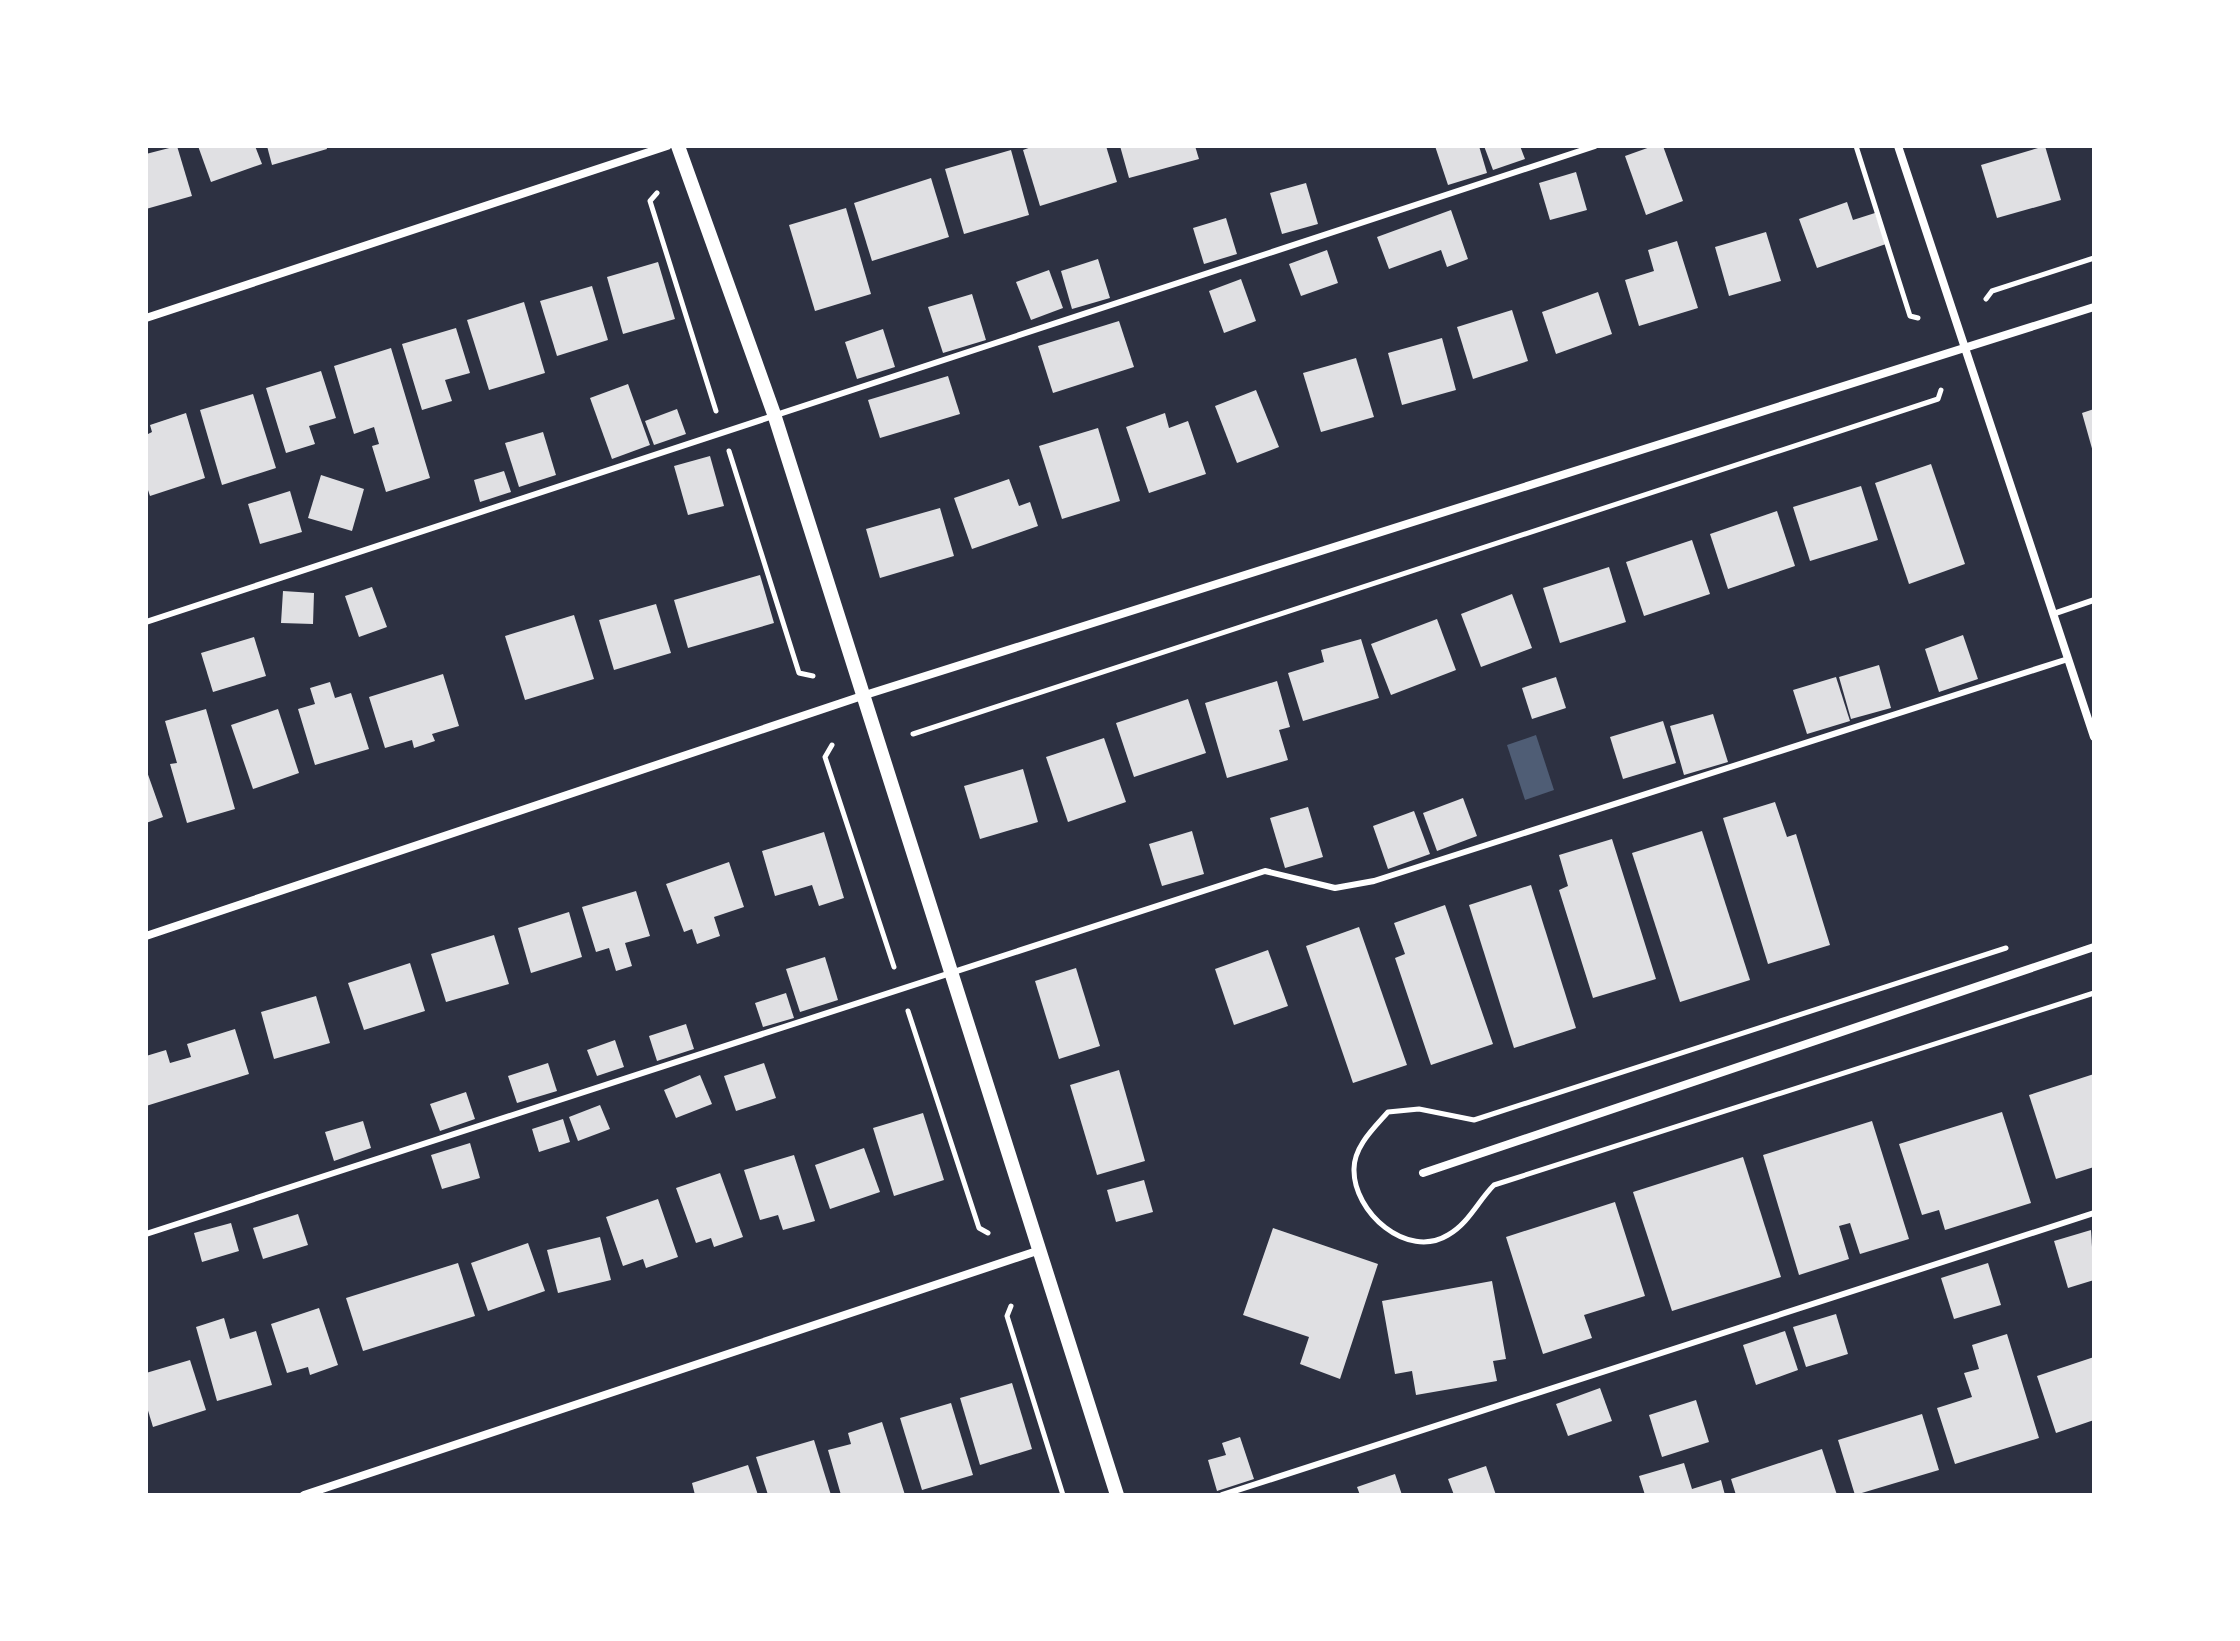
<svg xmlns="http://www.w3.org/2000/svg" width="2240" height="1641" viewBox="0 0 2240 1641" font-family="'DM Sans',sans-serif">
  <style>
    .water { fill: #4f5d75 }
    .building { fill: #e0e0e3 }
    .lines { fill: none; stroke-linecap: round; stroke-linejoin: round }
    .path { stroke: #fff; stroke-width: 5 }
    .service { stroke: #fff; stroke-width: 6 }
    .minor { stroke: #fff; stroke-width: 8 }
    .tertiary { stroke: #fff; stroke-width: 14 }
  </style>
  <rect width="100%" height="100%" fill="#2d3142"/>
  <!-- water -->
  <path class="water" d="M1536,735L1554,790L1525,800L1507,745Z"/>
  <!-- building -->
  <g class="building">
    <path d="M177,146L192,196L146,209V154Z"/>
    <path d="M198,146H255L262,164L211,182Z"/>
    <path d="M267,146H326L327,149L272,165Z"/>
    <path d="M1034,146H1106L1117,182L1040,206L1023,150Z"/>
    <path d="M1120,146H1195L1199,159L1129,178Z"/>
    <path d="M1435,146H1479L1487,173L1448,185Z"/>
    <path d="M1484,146H1520L1525,159L1493,170Z"/>
    <path d="M1653,146H1663L1683,201L1646,215L1625,156Z"/>
    <path d="M2045,146L2061,200L1997,218L1981,165Z"/>
    <path d="M1011,150L1029,215L964,234L945,169Z"/>
    <path d="M1576,172L1587,210L1550,220L1539,183Z"/>
    <path d="M931,178L949,237L872,261L854,203Z"/>
    <path d="M1306,183L1318,224L1282,234L1270,193Z"/>
    <path d="M1847,202L1853,220L1875,213L1886,244L1817,268L1799,219Z"/>
    <path d="M846,208L871,294L815,311L789,225Z"/>
    <path d="M1451,210L1468,259L1447,267L1441,250L1389,269L1377,237Z"/>
    <path d="M1226,218L1237,254L1204,264L1193,228Z"/>
    <path d="M1766,232L1781,281L1729,296L1715,247Z"/>
    <path d="M1677,241L1698,308L1639,326L1625,280L1654,271L1648,250Z"/>
    <path d="M1327,250L1338,283L1301,296L1289,264Z"/>
    <path d="M1098,259L1110,298L1072,309L1061,271Z"/>
    <path d="M658,262L675,319L623,334L607,277Z"/>
    <path d="M1049,270L1063,308L1031,320L1016,282Z"/>
    <path d="M1241,279L1256,321L1224,333L1209,291Z"/>
    <path d="M592,286L608,340L557,356L540,301Z"/>
    <path d="M1598,292L1612,334L1556,354L1542,312Z"/>
    <path d="M972,294L986,340L943,353L928,307Z"/>
    <path d="M524,302L545,373L489,390L467,320Z"/>
    <path d="M1512,310L1528,361L1473,379L1457,327Z"/>
    <path d="M1119,321L1134,367L1053,393L1038,346Z"/>
    <path d="M456,328L470,373L445,380L452,401L422,410L402,344Z"/>
    <path d="M883,329L895,367L857,379L845,342Z"/>
    <path d="M1442,338L1456,390L1402,405L1388,353Z"/>
    <path d="M391,348L430,478L386,492L372,446L379,444L374,427L354,434L334,366Z"/>
    <path d="M1356,358L1374,417L1321,432L1303,373Z"/>
    <path d="M321,371L336,418L309,426L315,444L286,453L266,388Z"/>
    <path d="M948,376L960,414L880,438L868,400Z"/>
    <path d="M628,384L650,445L612,459L590,398Z"/>
    <path d="M1256,390L1279,447L1237,463L1215,406Z"/>
    <path d="M253,394L276,468L222,485L200,410Z"/>
    <path d="M677,409L686,434L654,445L645,421Z"/>
    <path d="M2094,409V452H2093L2082,413Z"/>
    <path d="M186,413L205,478L150,496L146,484V435L152,432L150,425Z"/>
    <path d="M1165,413L1169,428L1188,421L1206,474L1149,493L1126,427Z"/>
    <path d="M1098,428L1120,501L1062,519L1039,446Z"/>
    <path d="M543,432L556,475L519,487L505,443Z"/>
    <path d="M710,456L724,506L688,515L674,466Z"/>
    <path d="M1931,464L1965,564L1909,584L1875,483Z"/>
    <path d="M504,471L511,492L480,502L474,480Z"/>
    <path d="M321,475L364,489L352,531L308,518Z"/>
    <path d="M1009,479L1019,506L1030,502L1038,526L972,549L954,498Z"/>
    <path d="M1861,486L1878,540L1810,561L1793,507Z"/>
    <path d="M290,491L302,532L260,544L248,504Z"/>
    <path d="M940,508L954,556L880,578L866,529Z"/>
    <path d="M1777,511L1795,566L1728,589L1710,534Z"/>
    <path d="M1692,540L1710,594L1644,616L1626,562Z"/>
    <path d="M1609,567L1626,622L1560,643L1543,588Z"/>
    <path d="M760,575L774,623L688,648L674,600Z"/>
    <path d="M372,587L387,627L359,637L345,596Z"/>
    <path d="M283,591L314,593L313,624L281,623Z"/>
    <path d="M1512,594L1532,648L1481,667L1461,614Z"/>
    <path d="M656,604L671,653L614,670L599,620Z"/>
    <path d="M574,615L594,679L525,700L505,636Z"/>
    <path d="M1437,619L1456,670L1391,695L1371,644Z"/>
    <path d="M1963,635L1978,679L1939,692L1925,649Z"/>
    <path d="M254,637L266,676L213,692L201,653Z"/>
    <path d="M1361,639L1379,698L1303,721L1288,673L1324,662L1321,650Z"/>
    <path d="M1879,665L1891,708L1851,719L1839,677Z"/>
    <path d="M443,674L459,726L432,734L435,741L414,748L412,740L385,748L369,697Z"/>
    <path d="M1556,677L1566,708L1532,719L1522,688Z"/>
    <path d="M1836,677L1850,721L1807,734L1793,690Z"/>
    <path d="M1277,681L1290,727L1279,730L1288,760L1227,778L1205,703Z"/>
    <path d="M330,682L335,698L351,693L369,749L315,765L298,709L315,704L310,688Z"/>
    <path d="M1188,699L1206,753L1134,777L1116,723Z"/>
    <path d="M206,709L235,809L187,823L170,764L177,763L165,721Z"/>
    <path d="M278,709L299,773L253,789L231,725Z"/>
    <path d="M1713,714L1728,762L1684,775L1670,726Z"/>
    <path d="M1663,721L1676,763L1623,779L1610,737Z"/>
    <path d="M1104,738L1126,802L1068,822L1046,757Z"/>
    <path d="M146,769L163,817L146,823Z"/>
    <path d="M1023,769L1038,822L980,839L964,786Z"/>
    <path d="M1463,798L1477,836L1437,851L1423,813Z"/>
    <path d="M1775,802L1787,837L1796,834L1830,945L1768,964L1723,818Z"/>
    <path d="M1308,807L1323,857L1285,868L1270,818Z"/>
    <path d="M1414,811L1430,854L1388,869L1373,826Z"/>
    <path d="M1192,831L1204,874L1162,886L1149,844Z"/>
    <path d="M1702,831L1750,980L1680,1002L1632,853Z"/>
    <path d="M824,832L844,898L819,906L812,885L775,896L762,851Z"/>
    <path d="M1612,839L1656,979L1593,998L1559,890L1568,886L1559,855Z"/>
    <path d="M729,862L744,907L714,917L720,936L697,944L692,929L684,932L666,884Z"/>
    <path d="M1531,885L1576,1028L1514,1048L1469,905Z"/>
    <path d="M636,891L650,936L625,943L632,966L616,971L609,948L596,952L582,907Z"/>
    <path d="M1445,905L1493,1044L1431,1065L1395,958L1405,954L1394,923Z"/>
    <path d="M569,912L582,957L531,973L518,928Z"/>
    <path d="M1359,927L1407,1065L1353,1083L1306,946Z"/>
    <path d="M494,935L509,984L446,1002L431,954Z"/>
    <path d="M1268,950L1288,1006L1234,1025L1215,969Z"/>
    <path d="M825,957L838,1000L800,1012L786,969Z"/>
    <path d="M410,963L425,1011L364,1030L348,983Z"/>
    <path d="M1076,968L1100,1046L1059,1059L1035,981Z"/>
    <path d="M786,993L794,1018L763,1027L755,1003Z"/>
    <path d="M316,996L330,1043L274,1059L261,1012Z"/>
    <path d="M686,1024L694,1049L657,1061L649,1036Z"/>
    <path d="M235,1029L249,1074L146,1106V1056L166,1050L170,1063L191,1057L187,1044Z"/>
    <path d="M615,1040L624,1067L597,1076L587,1050Z"/>
    <path d="M548,1063L557,1091L517,1103L508,1076Z"/>
    <path d="M764,1063L776,1098L736,1111L724,1076Z"/>
    <path d="M1119,1070L1145,1161L1097,1175L1070,1085Z"/>
    <path d="M2094,1074V1167L2056,1179L2029,1095Z"/>
    <path d="M700,1075L712,1104L676,1118L664,1090Z"/>
    <path d="M466,1092L475,1119L440,1131L430,1104Z"/>
    <path d="M600,1105L610,1129L578,1141L569,1117Z"/>
    <path d="M2002,1112L2031,1203L1945,1230L1939,1210L1922,1215L1899,1144Z"/>
    <path d="M923,1113L944,1180L894,1196L873,1128Z"/>
    <path d="M563,1119L570,1142L539,1152L532,1129Z"/>
    <path d="M363,1121L371,1148L334,1161L325,1132Z"/>
    <path d="M1872,1121L1909,1239L1860,1254L1850,1223L1839,1226L1849,1259L1799,1275L1763,1155Z"/>
    <path d="M470,1143L480,1178L442,1189L431,1155Z"/>
    <path d="M864,1148L880,1192L830,1209L815,1165Z"/>
    <path d="M794,1155L815,1221L783,1230L778,1215L760,1220L744,1170Z"/>
    <path d="M1743,1157L1781,1277L1672,1311L1633,1192Z"/>
    <path d="M720,1173L743,1237L714,1247L711,1238L696,1243L676,1188Z"/>
    <path d="M1144,1180L1153,1212L1116,1222L1107,1190Z"/>
    <path d="M658,1199L678,1257L646,1268L643,1259L623,1266L606,1217Z"/>
    <path d="M1615,1202L1645,1296L1584,1315L1592,1338L1543,1354L1506,1237Z"/>
    <path d="M298,1214L308,1245L263,1259L253,1228Z"/>
    <path d="M231,1223L239,1251L202,1262L194,1233Z"/>
    <path d="M1273,1228L1378,1264L1340,1379L1300,1364L1309,1337L1243,1315Z"/>
    <path d="M2091,1230L2094,1280L2068,1288L2054,1241Z"/>
    <path d="M600,1237L611,1280L558,1293L547,1250Z"/>
    <path d="M528,1243L545,1291L488,1311L471,1263Z"/>
    <path d="M458,1263L475,1316L363,1351L346,1298Z"/>
    <path d="M1988,1263L2001,1305L1954,1319L1941,1278Z"/>
    <path d="M1492,1281L1506,1359L1493,1361L1497,1381L1416,1395L1412,1371L1395,1374L1382,1301Z"/>
    <path d="M319,1308L338,1365L310,1375L308,1367L287,1373L271,1324Z"/>
    <path d="M1836,1314L1848,1354L1806,1367L1793,1327Z"/>
    <path d="M224,1318L230,1339L256,1331L272,1385L217,1401L196,1327Z"/>
    <path d="M1785,1331L1798,1370L1756,1385L1743,1345Z"/>
    <path d="M2007,1334L2039,1438L1955,1464L1937,1408L1972,1397L1964,1373L1979,1369L1972,1345Z"/>
    <path d="M2094,1357V1420L2056,1433L2037,1376Z"/>
    <path d="M190,1360L206,1410L153,1427L146,1404V1373Z"/>
    <path d="M1012,1383L1032,1449L980,1465L960,1398Z"/>
    <path d="M1600,1388L1612,1421L1568,1436L1556,1404Z"/>
    <path d="M1696,1400L1709,1442L1662,1457L1649,1415Z"/>
    <path d="M951,1403L973,1475L922,1490L900,1418Z"/>
    <path d="M1922,1414L1939,1470L1855,1495L1838,1440Z"/>
    <path d="M882,1422L905,1495H841L828,1450L851,1444L848,1433Z"/>
    <path d="M1240,1437L1254,1479L1217,1491L1208,1460L1226,1455L1222,1443Z"/>
    <path d="M814,1440L831,1495H768L756,1457Z"/>
    <path d="M1822,1449L1837,1495H1736L1731,1479Z"/>
    <path d="M1684,1463L1692,1489L1721,1480L1725,1495H1645L1639,1476Z"/>
    <path d="M748,1465L758,1495H695L692,1483Z"/>
    <path d="M1486,1466L1496,1495H1454L1448,1479Z"/>
    <path d="M1395,1474L1402,1495H1360L1357,1487Z"/>
  </g>
  <g class="lines">
    <!-- path -->
    <g class="path">
      <path d="M1856,146L1910,316L1918,318"/>
      <path d="M657,193L650,201L716,411"/>
      <path d="M1986,299L1992,291L2094,258"/>
      <path d="M729,451L799,673L813,676"/>
      <path d="M913,734L1938,399L1941,390"/>
      <path d="M832,745L825,757L894,967"/>
      <path d="M2006,948L1474,1120L1419,1109L1388,1112C1375,1127 1354,1146 1354,1169C1353,1212 1407,1260 1448,1235C1469,1223 1478,1201 1494,1185L2094,993"/>
      <path d="M908,1011L979,1228L988,1233"/>
      <path d="M1011,1306L1007,1316L1063,1495"/>
    </g>
    <!-- service -->
    <g class="service">
      <path d="M2053,614L2094,600"/>
      <path d="M146,622L1595,146"/>
      <path d="M146,1234L1265,871L1335,888L1374,881L2068,659"/>
      <path d="M1222,1495L2094,1213"/>
    </g>
    <!-- minor -->
    <g class="minor">
      <path d="M1898,146L2094,737"/>
      <path d="M146,318L667,146"/>
      <path d="M146,936L862,696L2094,307"/>
      <path d="M1423,1173L2094,947"/>
      <path d="M304,1495L1040,1250"/>
    </g>
    <!-- tertiary -->
    <path class="tertiary" d="M678,146L774,414L1117,1495"/>
  </g>
  <!-- border -->
  <rect width="2240" height="1641" fill="none" stroke="#ffffff" stroke-width="296"/>
</svg>
